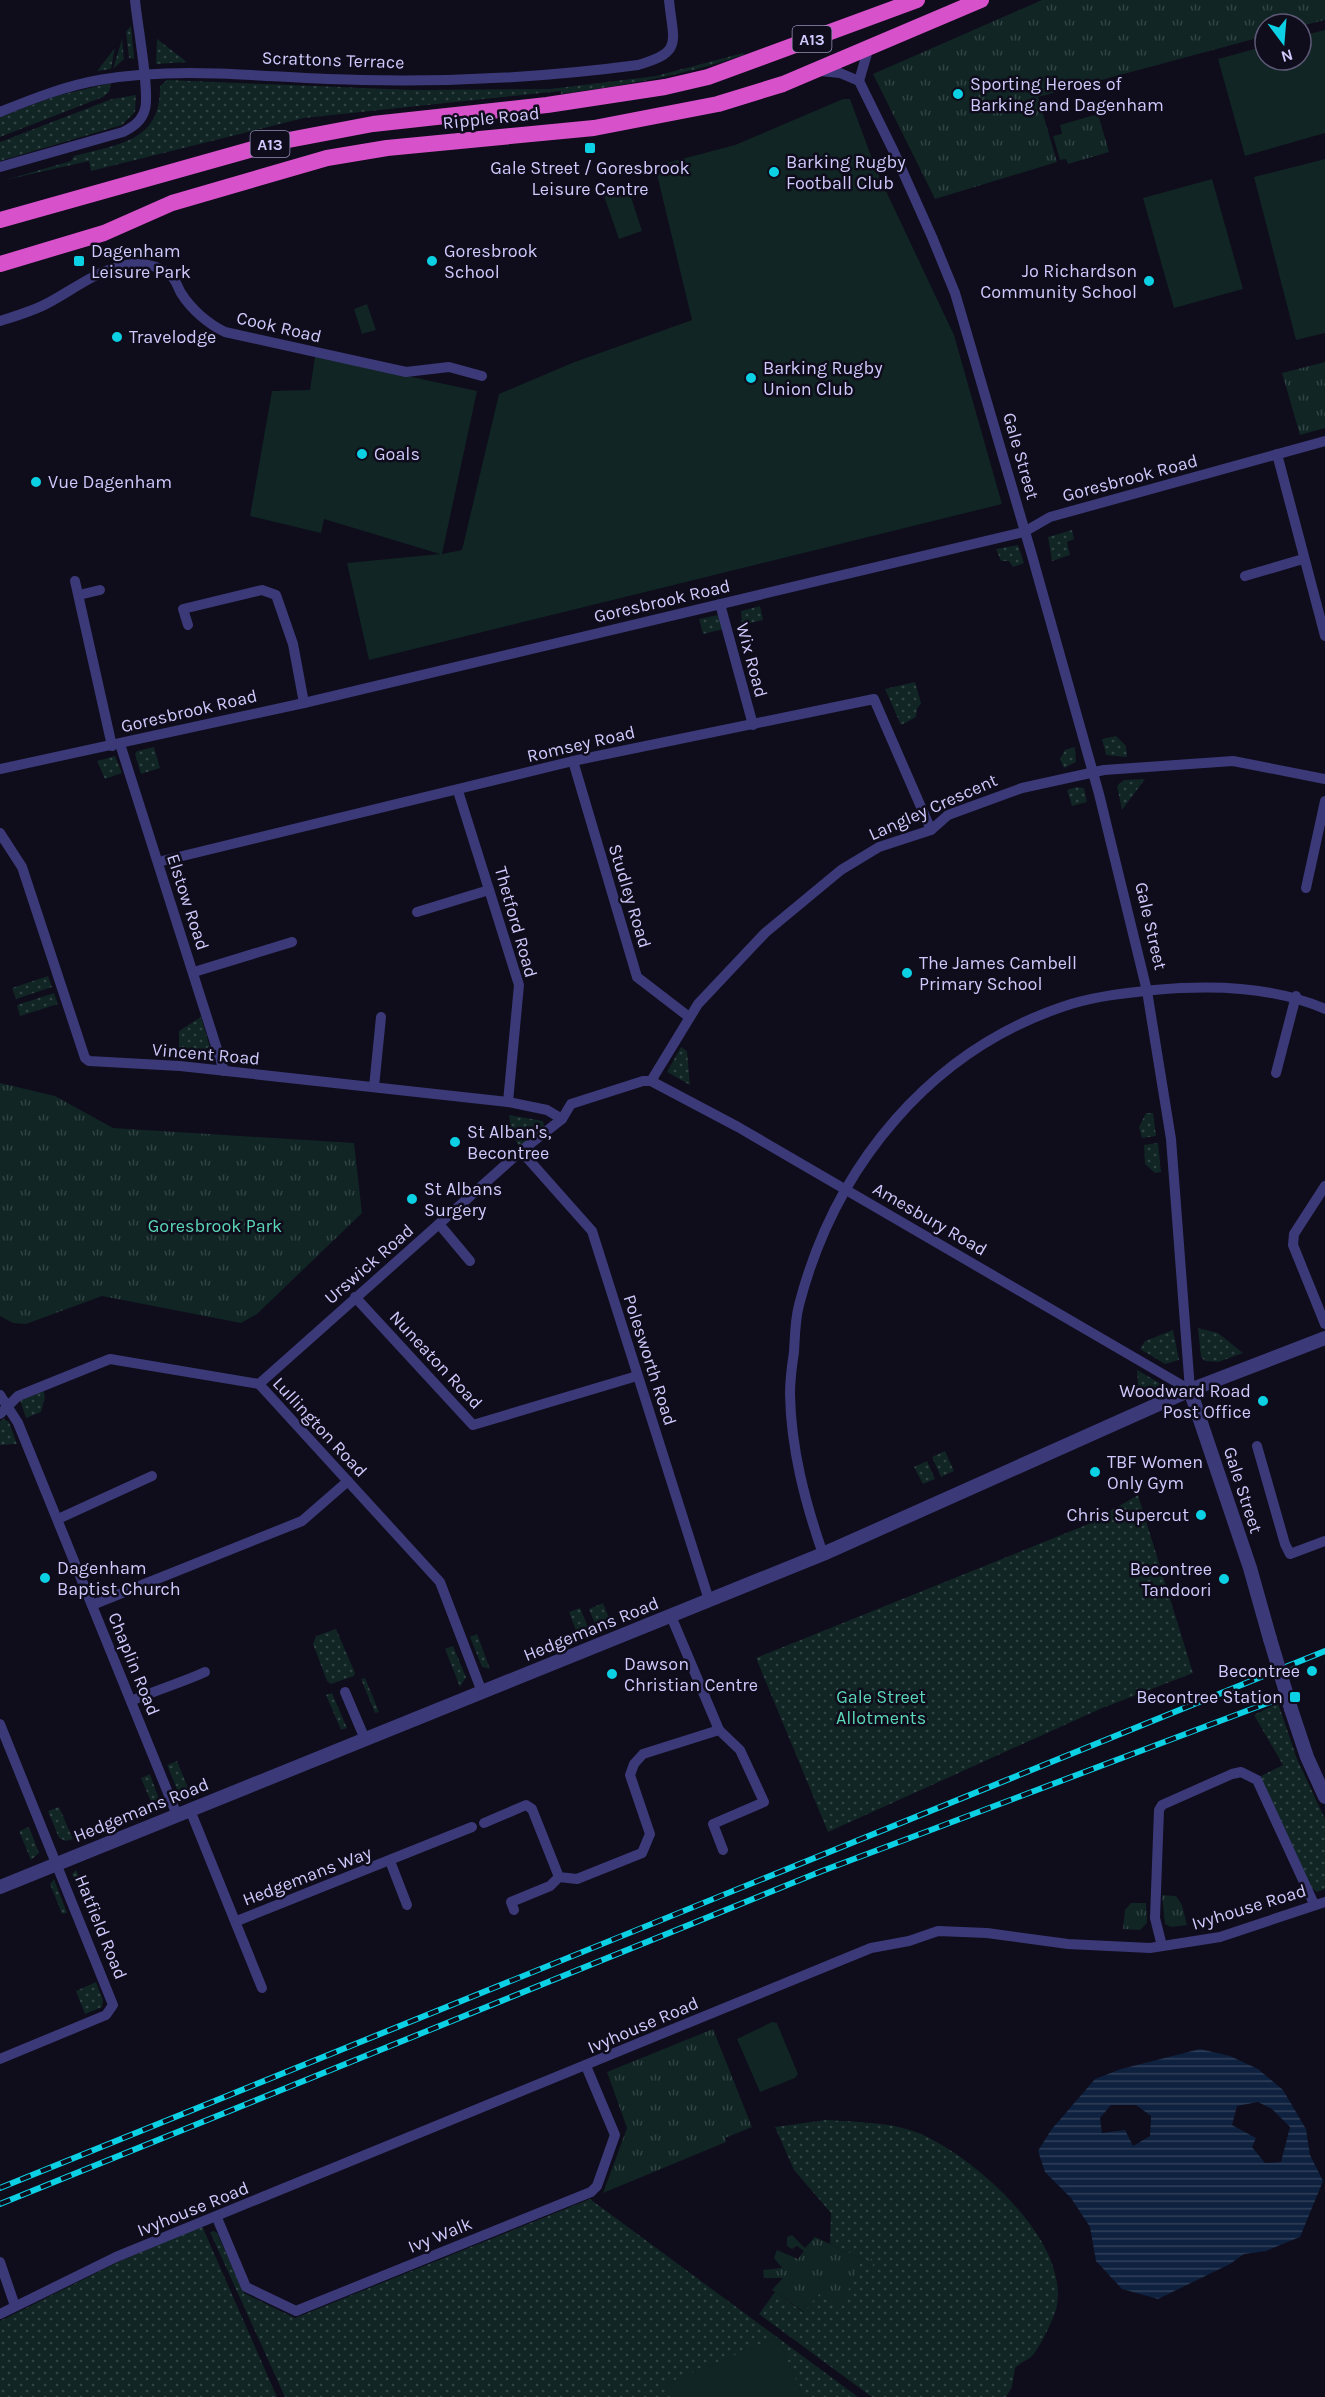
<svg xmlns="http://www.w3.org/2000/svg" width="1325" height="2397" viewBox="0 0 1325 2397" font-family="Karla,sans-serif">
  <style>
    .grass { fill: url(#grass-dots) }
    .park { fill: url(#park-tufts) }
    .pitch { fill: #102524 }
    .water { fill: url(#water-rules); fill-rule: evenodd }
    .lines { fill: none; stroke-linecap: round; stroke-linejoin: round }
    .minor { stroke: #3b3978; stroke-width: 10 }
    .tertiary { stroke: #3b3978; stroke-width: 14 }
    .trunk { stroke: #d751ca; stroke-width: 16 }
    .rail-casing { stroke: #0cd1e5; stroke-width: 6 }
    .rail { stroke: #0f0c1b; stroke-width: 4; stroke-dasharray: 11; stroke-linecap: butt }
    .tertiary-bridge { stroke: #3b3978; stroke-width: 14 }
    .poi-dot { fill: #0cd1e5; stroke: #0f0c1b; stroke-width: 2 }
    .labels { text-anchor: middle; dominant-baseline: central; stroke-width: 5; stroke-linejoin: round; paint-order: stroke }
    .shield { fill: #0f0c1b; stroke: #9590b8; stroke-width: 1.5 }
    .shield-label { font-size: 16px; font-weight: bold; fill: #cfc9fc }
    .street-label { font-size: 18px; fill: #cfc9fc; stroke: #0f0c1b }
    .poi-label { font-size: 18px; fill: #cfc9fc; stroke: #0f0c1b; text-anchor: start }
    .park-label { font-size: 18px; fill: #5bd7b7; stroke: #0f0c1b }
  </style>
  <defs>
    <pattern id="grass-dots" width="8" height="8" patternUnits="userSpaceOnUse" patternTransform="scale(1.5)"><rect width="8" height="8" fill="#102524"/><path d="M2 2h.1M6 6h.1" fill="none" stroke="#324345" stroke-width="1.8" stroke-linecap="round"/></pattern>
    <pattern id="park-tufts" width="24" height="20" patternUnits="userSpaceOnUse" patternTransform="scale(1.5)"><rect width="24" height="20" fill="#102524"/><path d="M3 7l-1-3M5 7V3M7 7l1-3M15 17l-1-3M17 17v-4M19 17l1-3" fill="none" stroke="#324345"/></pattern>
    <pattern id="water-rules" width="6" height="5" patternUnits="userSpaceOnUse" patternTransform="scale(1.5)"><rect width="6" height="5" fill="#0e213e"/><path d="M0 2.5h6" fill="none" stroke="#30405b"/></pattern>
  </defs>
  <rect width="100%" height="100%" fill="#0f0c1b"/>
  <!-- grass -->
  <g class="grass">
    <path d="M131,26L134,57V59L129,58L126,32Z"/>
    <path d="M122,39L124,59L113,69Z"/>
    <path d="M157,39L187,62L156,64Z"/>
    <path d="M115,48L111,69L97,71Z"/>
    <path d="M743,53L744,55C680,76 627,85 561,94V91L304,118L91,171L89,161L5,180L71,161L74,156C118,144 161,142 160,86L167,80L412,90L550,89L656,76Z"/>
    <path d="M111,83L109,92L103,97L0,137V117L56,96Z"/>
    <path d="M136,95L135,112L122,125L0,161V142L112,99Z"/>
    <path d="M1072,530L1074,539L1067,542L1070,555L1052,561L1048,537Z"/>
    <path d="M1018,545L1024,563L1013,567L1009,561H1001L996,549Z"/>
    <path d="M760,606L763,620L742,625L741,611Z"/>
    <path d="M718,615L724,629L703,634L699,619Z"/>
    <path d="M915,682L921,703L917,709L916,717L901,725L885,689Z"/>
    <path d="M1116,736L1126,746L1127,757L1106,755L1102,739Z"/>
    <path d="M154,747L160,768L141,774L135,754L137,751Z"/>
    <path d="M1075,747L1076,762L1064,768L1060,759L1065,750Z"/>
    <path d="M115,756L122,773L105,779L97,761Z"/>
    <path d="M1145,779L1122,810L1117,786L1124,780Z"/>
    <path d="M1076,787L1084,788L1087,802L1072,806L1067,790Z"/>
    <path d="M48,976L52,987L16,999L12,988Z"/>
    <path d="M54,993L58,1004L20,1016L17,1005Z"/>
    <path d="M201,1017L210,1047L202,1050L179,1048V1031Z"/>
    <path d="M681,1047L687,1051L690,1085L667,1072Z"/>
    <path d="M1146,1113H1153L1156,1136L1142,1138L1139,1127Z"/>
    <path d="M509,1115L543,1121L544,1127L520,1148L512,1134Z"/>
    <path d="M1158,1143L1161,1172L1155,1173L1145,1164L1144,1145Z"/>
    <path d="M1198,1328L1218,1333L1243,1353L1218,1362L1205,1361L1201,1357Z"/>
    <path d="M1173,1330L1179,1360L1165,1364L1140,1349L1145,1341Z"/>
    <path d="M1137,1370L1163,1385L1164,1388L1139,1399Z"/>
    <path d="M43,1388L45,1397L41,1412L26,1418L20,1400Z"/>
    <path d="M4,1419L9,1422L17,1444L0,1445V1421Z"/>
    <path d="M945,1451L954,1471L941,1477L932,1457Z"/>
    <path d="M927,1461L935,1479L923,1484L914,1467Z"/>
    <path d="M1138,1495L1193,1673L1100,1709L828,1832L756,1658L1086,1525Z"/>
    <path d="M603,1603L611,1623L597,1629L589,1609Z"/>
    <path d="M580,1608L588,1627L576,1631L569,1612Z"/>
    <path d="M336,1629L355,1673L354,1676L331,1684L327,1681L313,1644L316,1636Z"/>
    <path d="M477,1634L490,1669L482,1667L470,1637Z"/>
    <path d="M453,1646L466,1677L460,1687L445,1649Z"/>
    <path d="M365,1678L379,1712L375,1713L361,1679Z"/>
    <path d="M332,1693L347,1728L341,1730L326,1695Z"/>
    <path d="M1278,1703L1297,1759L1325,1819V1889L1317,1892L1309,1886L1259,1777L1283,1765L1254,1715Z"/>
    <path d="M177,1761L191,1795L185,1797L179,1794L167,1765Z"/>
    <path d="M150,1774L161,1805L154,1809L141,1778Z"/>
    <path d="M59,1807L73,1839L66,1841L59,1838L48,1811Z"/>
    <path d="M29,1827L39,1853L31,1860L19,1831Z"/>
    <path d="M76,1870L90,1904L85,1906L72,1874Z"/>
    <path d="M54,1879L67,1913L62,1914L50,1884Z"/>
    <path d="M96,1982L103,2000L102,2007L85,2014L76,1991Z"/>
    <path d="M826,2120C857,2122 893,2122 921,2134C975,2158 1068,2239 1057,2305C1056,2315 1038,2352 1030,2358C1025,2361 1020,2363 1015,2368L1012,2387L1006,2397H872L759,2314L775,2292L803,2312L819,2294L861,2262L865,2264V2260L830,2244L831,2213L794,2170L775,2127Z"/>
    <path d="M590,2199L858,2397H285L210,2232L214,2231L217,2233L244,2293L295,2318Z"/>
    <path d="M202,2226L277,2397H0V2321L118,2262Z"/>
  </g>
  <!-- park -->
  <g class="park">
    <path d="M1042,0H1325V20L1301,26V24H1265V36L1038,97L1057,162L935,199L873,74Z"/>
    <path d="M1098,114L1109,152L1068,164L1066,159L1060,160L1053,136L1062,134L1060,125Z"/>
    <path d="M1325,362V428L1300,435L1282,373Z"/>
    <path d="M0,1083L55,1096L113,1128L354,1143L362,1213L257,1314L241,1323L102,1296L26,1324L13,1323L0,1316Z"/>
    <path d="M1162,1895L1176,1896L1182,1905L1187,1925L1171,1927L1165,1924Z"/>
    <path d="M1131,1903H1146L1147,1923L1140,1930L1123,1929L1125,1910Z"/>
    <path d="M713,2029L752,2127L725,2138L726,2142L603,2193L627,2128L607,2072Z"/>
    <path d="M792,2235L805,2248L815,2237L865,2260L872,2259L873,2266L868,2269L861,2262L840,2309L819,2294L804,2312L772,2290L783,2278H764L763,2270L782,2268L774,2258L777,2250L798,2259L804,2251L797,2246L792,2249L787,2246V2237Z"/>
  </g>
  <!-- pitch -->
  <g class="pitch">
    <path d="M1325,30V133L1245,156L1218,59L1265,46V60H1301V36Z"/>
    <path d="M843,99H850L877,172L954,335L1002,504L369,660L347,563L440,554L324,519L321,533L250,516L272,391L310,390L315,356L477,391L442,554L462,550L499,394L572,363L692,320L655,166L735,145Z"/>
    <path d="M1325,159V333L1296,340L1254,177Z"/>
    <path d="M1212,179L1243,289L1174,308L1143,198Z"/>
    <path d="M628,188L642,231L619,239L604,196Z"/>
    <path d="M367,304L376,330L362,334L354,309Z"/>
    <path d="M772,2022L777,2023L779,2028L798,2074L795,2078L760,2092L737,2039Z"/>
    <path d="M778,2337L803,2397H670L665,2384Z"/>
  </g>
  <!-- water -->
  <path class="water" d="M1200,2049L1230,2056L1258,2069L1283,2090L1306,2129L1310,2155L1323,2181L1300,2237L1266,2251L1244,2254L1230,2264L1158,2299L1122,2289L1096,2261L1090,2227L1071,2198L1045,2172L1038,2151L1051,2130L1095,2079L1121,2069ZM1258,2102L1272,2109L1290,2127L1281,2162L1265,2163L1252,2147L1256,2138L1232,2125L1237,2106ZM1111,2105H1136L1151,2116L1150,2136L1133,2146L1125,2130L1102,2133L1100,2118Z"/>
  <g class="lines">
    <!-- minor -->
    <g class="minor">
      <path d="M820,71L840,73L859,81L894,152L932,237L955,293L1031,552L1099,794L1147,991L1171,1139L1190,1390"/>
      <path d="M859,81L868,50"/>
      <path d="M0,112C32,99 65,86 99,80C187,65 274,79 362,80C453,82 548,77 638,65C684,52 673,42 669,0"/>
      <path d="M0,167L123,132C133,127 142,121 145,109C150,91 137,23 135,0"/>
      <path d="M0,321C16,316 33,311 48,303C84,284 128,245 169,274C176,279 177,286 181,293C191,309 208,324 225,332L406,372L449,367L482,376"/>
      <path d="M1277,454L1325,636"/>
      <path d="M1245,576L1303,559"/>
      <path d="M75,581L112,746"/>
      <path d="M79,595L100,590"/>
      <path d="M720,604L753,725"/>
      <path d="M188,625L183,609L262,590L276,595L293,644L304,703"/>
      <path d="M120,744L224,1071"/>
      <path d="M573,761L637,977L689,1017"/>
      <path d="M0,769L304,703L1024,532L1050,517L1325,441"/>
      <path d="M458,791L519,985L508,1102"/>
      <path d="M0,833L22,867L85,1058L89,1061L180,1066L508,1102L547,1110L562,1119"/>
      <path d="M158,862L573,761L874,699L931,830"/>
      <path d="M1306,888L1325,801"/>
      <path d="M417,912L489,890"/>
      <path d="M194,972L292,942"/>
      <path d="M1276,1073L1296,996"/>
      <path d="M651,1081L698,1004L765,933L841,870L879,847L931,830L948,815L1022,788L1104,770L1233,761L1325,779"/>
      <path d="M374,1087L381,1017"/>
      <path d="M521,1151L592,1231L709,1600"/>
      <path d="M1325,1186L1294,1234L1293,1245L1325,1324"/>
      <path d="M439,1224L470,1261"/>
      <path d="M355,1297L473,1425L637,1376"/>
      <path d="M259,1384L521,1151L562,1119L571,1104L643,1081H651L738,1127L1190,1390"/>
      <path d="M0,1395L18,1423L177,1815"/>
      <path d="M0,1414L18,1396L110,1359L259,1384L440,1582L482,1692"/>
      <path d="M1257,1446L1285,1544L1290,1554L1325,1541"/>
      <path d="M58,1519L152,1476"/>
      <path d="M823,1554C805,1502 791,1449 790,1394C790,1380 792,1365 794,1352C795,1336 795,1320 799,1305C835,1166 931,1048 1071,1004C1098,996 1125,993 1154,990C1211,985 1272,986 1325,1009"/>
      <path d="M92,1605L302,1521L348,1481"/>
      <path d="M345,1692L365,1739"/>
      <path d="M131,1701C156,1690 181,1683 205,1672"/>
      <path d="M0,1724L113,2005L106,2015L0,2059"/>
      <path d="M719,1730L740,1750L764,1802L713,1824L723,1850"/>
      <path d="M190,1810L262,1988"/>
      <path d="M484,1823L526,1805L532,1809L559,1877L577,1879L642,1853L650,1834L630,1775L634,1764L643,1754L719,1730L671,1616"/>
      <path d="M390,1861L407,1905"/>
      <path d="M514,1910L511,1902L550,1886L559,1877"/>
      <path d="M237,1921L472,1827"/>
      <path d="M1162,1946L1155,1918L1159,1810L1162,1805L1232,1774L1241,1772L1257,1780L1314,1904"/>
      <path d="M217,2218L246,2287L296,2311L591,2192L597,2186L615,2135L586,2066"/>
      <path d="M0,2262L15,2306"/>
      <path d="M0,2314L116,2257L871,1948L909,1941L938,1931L987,1933L1068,1944L1150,1948L1220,1937L1325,1902"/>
    </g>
    <!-- tertiary -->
    <g class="tertiary">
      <path d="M1190,1390L1250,1568L1270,1639"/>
      <path d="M1291,1709L1307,1757L1325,1797"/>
      <path d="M0,1887L823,1554L1190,1390L1325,1338"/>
    </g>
    <!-- trunk -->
    <g class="trunk">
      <path d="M0,220L278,142L373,124L547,105L665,87L708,77L917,0"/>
      <path d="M0,264L104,233L172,203L327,158L387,148L594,128L718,104L783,84L981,0"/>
    </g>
    <!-- rail casing -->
    <g class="rail-casing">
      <g id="rail">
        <path d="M0,2188L1325,1651"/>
        <path d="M0,2204L822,1871L1273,1701"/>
      </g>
    </g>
    <!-- rail -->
    <use href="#rail" class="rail"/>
    <!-- tertiary-bridge -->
    <path class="tertiary-bridge" d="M1270,1639L1291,1709"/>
  </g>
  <!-- markers -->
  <g class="poi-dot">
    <circle cx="958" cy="94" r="6"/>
    <rect x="584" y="142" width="12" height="12" rx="3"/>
    <circle cx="774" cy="172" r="6"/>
    <rect x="73" y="255" width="12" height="12" rx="3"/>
    <circle cx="432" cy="261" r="6"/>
    <circle cx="1149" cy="281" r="6"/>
    <circle cx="117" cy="337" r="6"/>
    <circle cx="751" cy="378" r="6"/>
    <circle cx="362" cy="454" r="6"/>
    <circle cx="36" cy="482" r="6"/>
    <circle cx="907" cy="973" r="6"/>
    <circle cx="455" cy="1142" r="6"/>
    <circle cx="412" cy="1199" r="6"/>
    <circle cx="1263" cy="1401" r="6"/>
    <circle cx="1095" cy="1472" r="6"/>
    <circle cx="1201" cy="1515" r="6"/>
    <circle cx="45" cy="1578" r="6"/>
    <circle cx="1224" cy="1579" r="6"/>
    <circle cx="1312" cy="1671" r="6"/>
    <circle cx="612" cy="1674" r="6"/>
    <rect x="1289" y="1691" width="12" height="12" rx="3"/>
  </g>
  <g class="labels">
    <!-- shield labels -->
    <g class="shield">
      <rect x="792.5" y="26" width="39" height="26" rx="4.5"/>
      <rect x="250.5" y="131" width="39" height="26" rx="4.5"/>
    </g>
    <g class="shield-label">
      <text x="812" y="39">A13</text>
      <text x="270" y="144">A13</text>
    </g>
    <!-- street labels -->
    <g class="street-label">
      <text transform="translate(333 60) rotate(2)">Scrattons Terrace</text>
      <text transform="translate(491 118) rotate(-6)">Ripple Road</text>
      <text transform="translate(279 327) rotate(13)">Cook Road</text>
      <text transform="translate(1021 456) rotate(74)">Gale Street</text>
      <text transform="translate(1130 478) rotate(-15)">Goresbrook Road</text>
      <text transform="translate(662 601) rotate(-13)">Goresbrook Road</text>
      <text transform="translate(752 660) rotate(75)">Wix Road</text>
      <text transform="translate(189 711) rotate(-13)">Goresbrook Road</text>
      <text transform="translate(581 744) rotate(-13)">Romsey Road</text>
      <text transform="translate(933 807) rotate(-24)">Langley Crescent</text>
      <text transform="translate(630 896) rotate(73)">Studley Road</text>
      <text transform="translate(188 902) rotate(72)">Elstow Road</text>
      <text transform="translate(516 922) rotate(74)">Thetford Road</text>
      <text transform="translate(1151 926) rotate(77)">Gale Street</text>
      <text transform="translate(206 1054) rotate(5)">Vincent Road</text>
      <text transform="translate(930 1219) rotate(30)">Amesbury Road</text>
      <text transform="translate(369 1264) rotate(-41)">Urswick Road</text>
      <text transform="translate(436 1360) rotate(47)">Nuneaton Road</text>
      <text transform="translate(650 1360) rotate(72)">Polesworth Road</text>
      <text transform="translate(320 1427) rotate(47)">Lullington Road</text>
      <text transform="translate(1243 1490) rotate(72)">Gale Street</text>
      <text transform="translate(591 1629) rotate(-22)">Hedgemans Road</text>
      <text transform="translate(134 1664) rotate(68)">Chaplin Road</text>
      <text transform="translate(141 1810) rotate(-22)">Hedgemans Road</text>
      <text transform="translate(307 1876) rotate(-21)">Hedgemans Way</text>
      <text transform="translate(1249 1907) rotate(-17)">Ivyhouse Road</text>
      <text transform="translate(101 1927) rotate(68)">Hatfield Road</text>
      <text transform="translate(643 2025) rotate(-23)">Ivyhouse Road</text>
      <text transform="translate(193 2209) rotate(-22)">Ivyhouse Road</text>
      <text transform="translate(440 2235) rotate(-22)">Ivy Walk</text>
    </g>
    <!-- poi labels -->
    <g class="poi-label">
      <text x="970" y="84">Sporting Heroes of<tspan x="970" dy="21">Barking and Dagenham</tspan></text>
      <text x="786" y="162">Barking Rugby<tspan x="786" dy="21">Football Club</tspan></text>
      <text x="590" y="168" text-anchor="middle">Gale Street / Goresbrook<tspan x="590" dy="21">Leisure Centre</tspan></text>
      <text x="91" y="251">Dagenham<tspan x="91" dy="21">Leisure Park</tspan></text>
      <text x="444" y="251">Goresbrook<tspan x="444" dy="21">School</tspan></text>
      <text x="1137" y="271" text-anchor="end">Jo Richardson<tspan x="1137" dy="21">Community School</tspan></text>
      <text x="129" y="337">Travelodge</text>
      <text x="763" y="368">Barking Rugby<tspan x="763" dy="21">Union Club</tspan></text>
      <text x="374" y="454">Goals</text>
      <text x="48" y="482">Vue Dagenham</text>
      <text x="919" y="963">The James Cambell<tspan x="919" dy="21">Primary School</tspan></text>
      <text x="467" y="1132">St Alban's,<tspan x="467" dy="21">Becontree</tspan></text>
      <text x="424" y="1189">St Albans<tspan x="424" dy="21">Surgery</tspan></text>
      <text x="1251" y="1391" text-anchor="end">Woodward Road<tspan x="1251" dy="21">Post Office</tspan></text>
      <text x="1107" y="1462">TBF Women<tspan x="1107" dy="21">Only Gym</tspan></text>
      <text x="1189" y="1515" text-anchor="end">Chris Supercut</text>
      <text x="57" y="1568">Dagenham<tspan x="57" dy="21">Baptist Church</tspan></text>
      <text x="1212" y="1569" text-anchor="end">Becontree<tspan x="1212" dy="21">Tandoori</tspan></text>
      <text x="624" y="1664">Dawson<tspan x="624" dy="21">Christian Centre</tspan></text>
      <text x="1300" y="1671" text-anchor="end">Becontree</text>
      <text x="1283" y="1697" text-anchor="end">Becontree Station</text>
    </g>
    <!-- park labels -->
    <g class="park-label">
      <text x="215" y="1226">Goresbrook Park</text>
      <text x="881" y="1697">Gale Street<tspan x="881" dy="21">Allotments</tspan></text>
    </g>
  </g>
  <!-- north arrow -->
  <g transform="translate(1283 42) rotate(164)"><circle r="28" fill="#0f0c1b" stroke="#5c5875" stroke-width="1.5"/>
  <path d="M0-4.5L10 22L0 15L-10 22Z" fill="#0cd1e5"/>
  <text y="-9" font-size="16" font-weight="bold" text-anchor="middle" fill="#cfc9fc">N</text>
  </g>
</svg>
